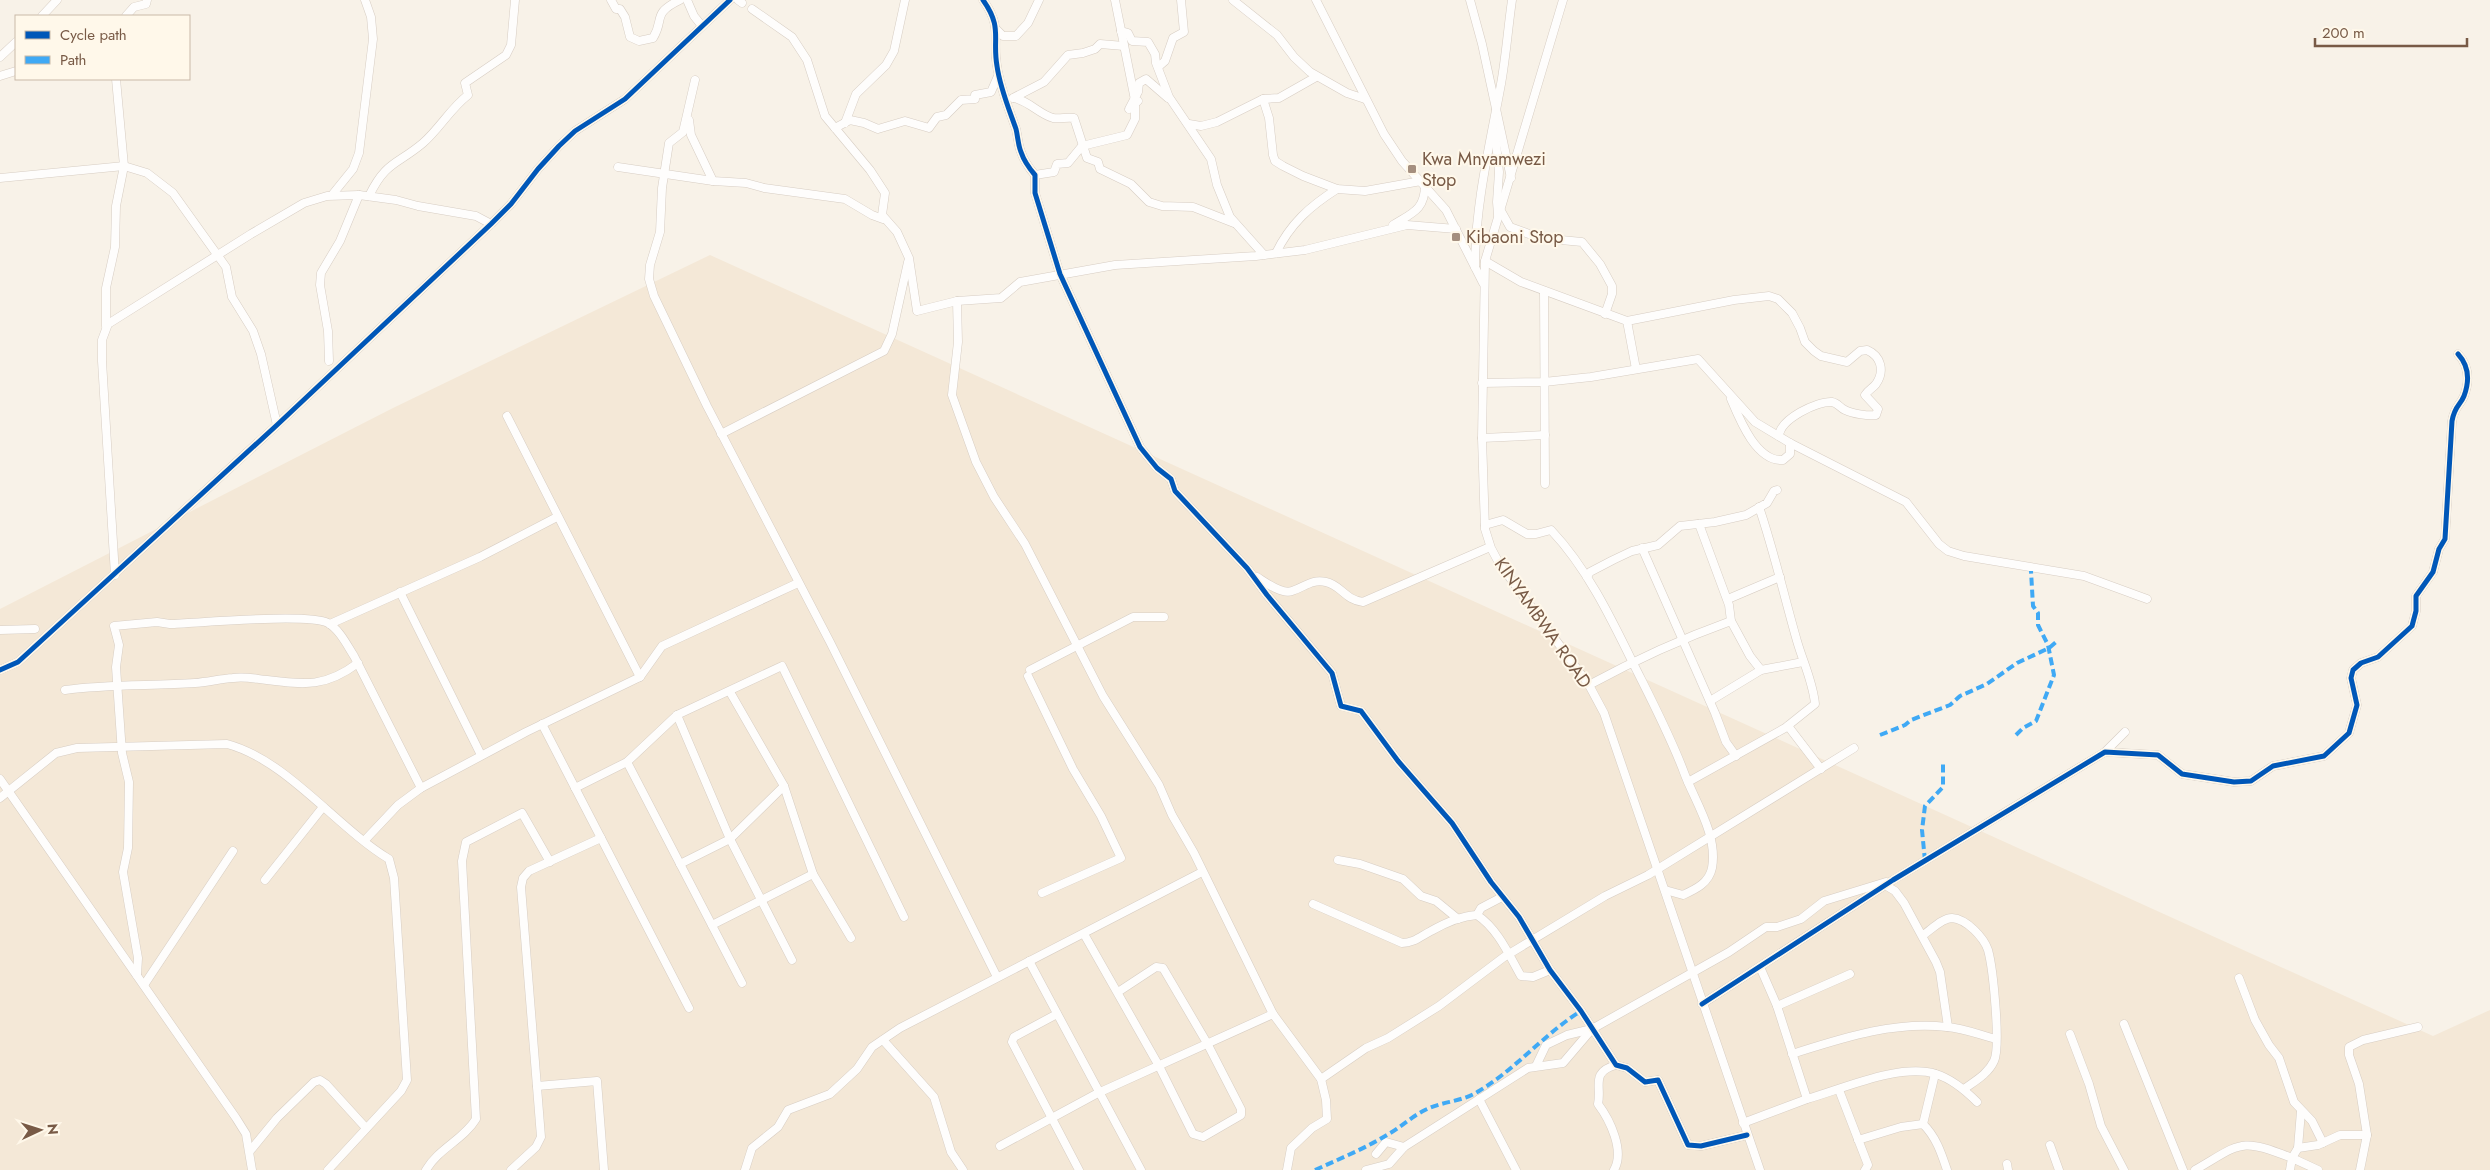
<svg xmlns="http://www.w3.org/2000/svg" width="2490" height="1170" viewBox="0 0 2490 1170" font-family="Jost,sans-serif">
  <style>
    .residential { fill: #f4e8d7 }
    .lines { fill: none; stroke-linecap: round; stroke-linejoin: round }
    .minor-casing { stroke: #d7cdc3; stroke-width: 9 }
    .minor { stroke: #fefdfc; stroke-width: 8 }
    .quiet { stroke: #3fa9f5; stroke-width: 4; stroke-dasharray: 8 4; stroke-linecap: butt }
    .cycleway-casing { stroke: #fff8ea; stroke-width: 8 }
    .cycleway { stroke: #0057b8; stroke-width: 5 }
    .poi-dot { fill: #a58f7f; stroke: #fff8ea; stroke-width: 2 }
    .labels { text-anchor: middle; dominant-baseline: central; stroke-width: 4; stroke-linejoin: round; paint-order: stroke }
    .poi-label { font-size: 18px; fill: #785a46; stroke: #fff8ea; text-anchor: start }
    .street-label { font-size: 18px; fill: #785a46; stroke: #fff8ea }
  </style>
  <rect width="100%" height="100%" fill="#f8f2e8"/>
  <!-- residential -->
  <path class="residential" d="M710,255L2433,1036L2490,1010V1170H0V609L393,408Z"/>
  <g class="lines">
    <!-- minor casing -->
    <g class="minor-casing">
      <g id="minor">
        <path d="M611,0L616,9H620L625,17L630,37L639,41L653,38C665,19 651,14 680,0"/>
        <path d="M687,0L694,16L702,26"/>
        <path d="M738,0L742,3"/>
        <path d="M983,0C1003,28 992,38 997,66C1000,88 1009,109 1016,129C1018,137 1018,145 1021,152C1024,161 1029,168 1035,175V193L1060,274L1140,447L1157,468L1171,479L1175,491L1247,568L1267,595L1332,673L1341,706L1361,711L1398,761L1452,823L1491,882L1519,917L1550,970L1581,1011L1616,1065L1627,1068L1645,1082L1658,1080L1688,1145L1701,1146L1747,1135"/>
        <path d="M1233,0L1277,35L1294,57L1310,72L1347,93L1365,99"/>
        <path d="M1316,0L1384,134L1402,161L1446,210L1483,283"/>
        <path d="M1470,0L1482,44L1511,178"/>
        <path d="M1563,0L1485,261L1482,438L1485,529L1491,548L1499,563L1589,685L1604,713L1760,1170"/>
        <path d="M752,9L792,37L807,60L825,116L870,170L885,193L882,215L897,232L909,258L917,311L957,301L1001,298L1020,282L1115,265L1256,256L1305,250L1407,225L1456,229"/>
        <path d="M42,16L57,0"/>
        <path d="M126,16L134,7L146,4L147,0"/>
        <path d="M997,30L1003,36H1016L1028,23L1039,0"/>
        <path d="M1121,31L1128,33L1132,41L1148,42L1155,54L1156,63L1169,97L1211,159L1217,185L1230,217L1264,255"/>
        <path d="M0,57L16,42"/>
        <path d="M1158,67L1165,61L1173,38L1184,32L1181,0"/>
        <path d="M0,76L16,71"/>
        <path d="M695,80L683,132L669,143L662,188L660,232L650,265L649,279L654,296L707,406L830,642L997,977"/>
        <path d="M1013,98L1044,82L1068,55L1083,53L1095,49L1100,44L1124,46"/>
        <path d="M1014,98C1029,101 1039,114 1053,118C1060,119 1067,117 1074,118L1087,158L1098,162L1100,169L1131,184L1149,202L1162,206L1193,207L1234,223"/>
        <path d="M1263,99L1269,118L1273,155L1275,161L1283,166L1303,176L1337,189L1365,191L1421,181"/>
        <path d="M1138,101L1129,109L1138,92L1139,83L1146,79L1168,98"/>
        <path d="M689,120L691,135L713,181"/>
        <path d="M845,123L856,94L886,65L894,51L905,0"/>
        <path d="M1189,124L1201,126L1217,122L1263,99L1279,98L1316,77"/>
        <path d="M835,128L850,120L864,123L878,129L905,121L929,128L937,117L946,115L961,100L975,99V95L991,92L998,76"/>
        <path d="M1495,132L1499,172L1497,202L1498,215"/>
        <path d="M618,167L713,181L746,183L764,188L845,199L872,215L883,219"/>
        <path d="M1035,175L1054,172L1057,164L1068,163L1082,146L1127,135L1135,119V100L1115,0"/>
        <path d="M0,178L124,166L147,173L173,193L226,267L232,297L253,331L261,354L277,425"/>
        <path d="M332,195L353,169L359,153L373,39L371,17L365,0"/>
        <path d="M369,196C386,161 397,165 423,143C440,128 450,109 468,95L465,83L506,55L511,45L515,0"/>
        <path d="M1501,211L1510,227L1540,238L1582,242L1600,264L1612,286V294L1605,314"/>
        <path d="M1393,225C1412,213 1425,210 1425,185"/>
        <path d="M1276,253C1290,224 1310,206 1337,189"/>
        <path d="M1485,261L1521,282L1627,321L1734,300L1769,296L1778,299L1792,313L1800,328L1805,342L1814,351L1821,356L1847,362L1860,351L1867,350C1881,356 1885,371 1876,384C1873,388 1868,390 1865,395L1878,409L1876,415C1868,416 1853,414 1845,410C1840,408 1838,403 1832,402C1817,401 1780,419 1779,436"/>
        <path d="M1475,267C1475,205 1490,144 1501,84C1506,56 1508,28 1512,0"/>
        <path d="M1544,291L1545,484"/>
        <path d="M957,301L958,342L952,395L976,462L994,497L1025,544L1103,696L1159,785L1172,815L1194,853L1273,1014L1321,1079L1326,1100L1327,1119L1312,1128L1291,1148L1287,1170"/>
        <path d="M1627,321L1636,369"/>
        <path d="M106,326V288L115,247L116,206L124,166L116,79"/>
        <path d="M329,361L328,331L320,285L321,273L340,241L359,195"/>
        <path d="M1482,383L1544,382L1591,377L1698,359L1755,422L1790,443L1906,502L1939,544L1948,551L1964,556L2084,576L2147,599"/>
        <path d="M1731,399C1739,418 1756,462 1783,460L1790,454V443"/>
        <path d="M507,416L640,677"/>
        <path d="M721,434L884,351L892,334L908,262"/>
        <path d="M1482,438L1545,435"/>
        <path d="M1699,524L1729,605L1731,621L1750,656L1761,670"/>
        <path d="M1485,525L1503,520L1527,534H1536L1551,530C1587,568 1611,618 1634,665C1652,701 1671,737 1685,775C1696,803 1718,836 1712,868C1709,883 1696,889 1683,895L1665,890"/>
        <path d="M1642,548L1715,713L1726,742L1736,756"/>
        <path d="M115,575L102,361V340L108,324L251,234L304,203L327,196L359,195L396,200L418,206L476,216L491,224"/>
        <path d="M1257,577C1265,582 1282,595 1292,591C1305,587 1311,579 1326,582C1341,585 1345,600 1363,602L1490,547"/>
        <path d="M1587,577L1590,572L1613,560L1632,551L1658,545L1680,526L1715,522L1746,515L1767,503L1774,491L1777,490"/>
        <path d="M400,592L481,755"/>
        <path d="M1728,599L1780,577"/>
        <path d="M330,624L480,557L557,517"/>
        <path d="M0,630L35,629"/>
        <path d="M0,670L18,662L277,425L491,224L511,204L538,169L559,146L575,131L625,99L730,0"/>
        <path d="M1030,670L1133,617H1164"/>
        <path d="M1028,676L1073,769L1101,816L1121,858L1042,893"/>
        <path d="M1589,685C1635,660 1681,639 1731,621"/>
        <path d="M65,690C108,684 152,686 195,683C208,682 220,679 233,678C245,676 256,679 267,680C306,685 326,687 358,663"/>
        <path d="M730,692L784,786L813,874L851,938"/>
        <path d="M1710,701L1761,670L1803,662"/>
        <path d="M677,715L730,839L792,960"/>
        <path d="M542,724L689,1008"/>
        <path d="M1788,726L1821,769"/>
        <path d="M2105,752L2125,732"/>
        <path d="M627,762L742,983"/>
        <path d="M0,779L236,1118L246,1134L252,1170"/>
        <path d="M1688,782L1785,728L1815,704C1813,682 1803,662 1797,641C1784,596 1774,551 1759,507"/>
        <path d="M575,788L627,762L677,715L782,666L904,917"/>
        <path d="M0,798L56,753L77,748L227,744C287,760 336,827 389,859L394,878L407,1080L401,1091L328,1170"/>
        <path d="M365,840L398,805L421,788L526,732L640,677L662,646L798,583"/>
        <path d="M1338,860L1360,864L1403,879L1421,896L1436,901L1458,919"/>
        <path d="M680,864L730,839L784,786"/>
        <path d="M265,880L323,807"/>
        <path d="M1885,885L1895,891L1904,903L1936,962L1940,972L1948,1027"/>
        <path d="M1313,904L1402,943C1414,943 1421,936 1431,931C1445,923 1462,916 1477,915C1498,929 1509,955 1521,976L1533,977L1550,970"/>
        <path d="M1477,915L1481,908L1502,897"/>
        <path d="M712,925L813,874"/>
        <path d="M1084,934L1159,1066L1193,1134L1203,1137L1241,1115V1109L1207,1043L1163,968L1156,967L1118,992"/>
        <path d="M1923,935C1931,930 1942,918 1952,918C1967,919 1984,938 1988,950C1993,968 2001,1046 1994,1061C1988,1074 1975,1081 1964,1089"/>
        <path d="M1029,961L1141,1170"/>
        <path d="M1760,967L1777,1006L1850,974"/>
        <path d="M137,975L138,958L123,872L128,848L129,782L122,753L116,667L119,645L114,626L157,622L170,624C199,623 308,613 328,623C339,629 347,645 354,656L421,788"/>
        <path d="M2239,978L2255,1020L2269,1045L2279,1058L2294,1102L2312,1121L2323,1143"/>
        <path d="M144,985L233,851"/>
        <path d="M1702,1004L1893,880L2105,752L2158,755L2182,774L2234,782L2251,781L2273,766L2324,756L2349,733L2357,705L2351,678L2353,670L2361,663L2378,657L2412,626L2416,611V596L2433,572L2439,549L2445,539L2452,421C2455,405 2460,406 2464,396C2470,380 2469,366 2458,354"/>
        <path d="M1777,1006L1807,1099C1843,1089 1899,1063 1936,1074C1952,1079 1965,1090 1977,1102"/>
        <path d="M1057,1014L1014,1037L1012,1042L1079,1170"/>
        <path d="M2124,1024L2183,1170"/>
        <path d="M2070,1034L2089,1084L2101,1126L2124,1170"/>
        <path d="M883,1040L934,1097L951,1152L963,1170"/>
        <path d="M1792,1054C1843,1038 1893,1021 1947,1027C1963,1028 1980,1035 1996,1039"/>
        <path d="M1536,1066L1546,1045L1567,1035L1592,1029"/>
        <path d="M1321,1079L1366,1048L1388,1038L1439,1006L1504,957L1605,896L1648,875L1854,748"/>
        <path d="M537,1086L597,1081L604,1170"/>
        <path d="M1839,1090L1868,1165L1865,1170"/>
        <path d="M1479,1099L1516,1170"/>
        <path d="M1743,1123L1807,1099"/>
        <path d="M1923,1124L1935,1074"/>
        <path d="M2367,1135L2359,1084L2349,1055V1047L2363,1040L2418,1027"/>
        <path d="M1858,1140L1901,1127L1923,1124C1936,1137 1941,1152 1947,1170"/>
        <path d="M2050,1145L2059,1170"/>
        <path d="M1000,1146L1098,1093L1273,1014"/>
        <path d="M2298,1148L2301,1111"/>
        <path d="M250,1151L277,1118L314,1082L320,1080L326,1084L366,1128"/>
        <path d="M1376,1154L1386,1142L1404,1147"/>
        <path d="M2007,1164L2008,1170"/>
        <path d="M426,1170C438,1149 464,1139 476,1119L462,861L466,842L522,813L550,862"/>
        <path d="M511,1170L536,1147L541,1137L521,887L523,878L529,871L601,838"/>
        <path d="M745,1170L752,1148L778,1127L788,1110L830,1094L857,1069L872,1047L900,1028L1202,872"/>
        <path d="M1366,1170L1389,1164L1404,1147L1528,1068L1563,1063L1592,1029L1729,952L1766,927H1777L1801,919L1824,901L1886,882"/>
        <path d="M1614,1170C1625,1151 1610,1120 1598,1104C1602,1087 1590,1072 1616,1065"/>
        <path d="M2195,1170C2242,1143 2239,1137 2292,1158L2290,1170"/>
        <path d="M2318,1170L2292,1158L2298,1148L2318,1145L2340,1135H2367L2360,1170"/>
      </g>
    </g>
    <!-- minor -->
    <use href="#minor" class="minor"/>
    <!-- quiet -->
    <g class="quiet">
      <path d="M1880,735L1905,725L1911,720L1950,705L1960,696L1987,684L2017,663L2049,648L2056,642"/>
      <path d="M2016,735L2023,728L2036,721L2054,675L2048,645L2038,625V613L2033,606L2031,571"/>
      <path d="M1925,861L1922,830L1925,806L1943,787V761"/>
      <path d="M1315,1170C1339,1159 1364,1149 1387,1135C1400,1128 1411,1117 1425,1110C1443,1101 1462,1102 1479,1091C1516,1069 1544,1034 1581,1011"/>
    </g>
    <!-- cycleway casing -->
    <g class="cycleway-casing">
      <g id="cycleway">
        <path d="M983,0C1003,28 992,38 997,66C1000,88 1009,109 1016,129C1018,137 1018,145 1021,152C1024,161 1029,168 1035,175V193L1060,274L1140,447L1157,468L1171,479L1175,491L1247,568L1267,595L1332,673L1341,706L1361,711L1398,761L1452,823L1491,882L1519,917L1550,970L1581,1011L1616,1065L1627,1068L1645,1082L1658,1080L1688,1145L1701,1146L1747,1135"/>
        <path d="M0,670L18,662L277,425L491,224L511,204L538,169L559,146L575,131L625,99L730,0"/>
        <path d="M1702,1004L1893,880L2105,752L2158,755L2182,774L2234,782L2251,781L2273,766L2324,756L2349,733L2357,705L2351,678L2353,670L2361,663L2378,657L2412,626L2416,611V596L2433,572L2439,549L2445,539L2452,421C2455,405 2460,406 2464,396C2470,380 2469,366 2458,354"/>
      </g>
    </g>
    <!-- cycleway -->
    <use href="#cycleway" class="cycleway"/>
  </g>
  <!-- markers -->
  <g class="poi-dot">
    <rect x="1407" y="164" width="10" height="10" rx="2.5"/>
    <rect x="1451" y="232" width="10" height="10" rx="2.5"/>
  </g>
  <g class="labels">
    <!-- poi labels -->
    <g class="poi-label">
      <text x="1422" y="159">Kwa Mnyamwezi<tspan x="1422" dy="21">Stop</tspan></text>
      <text x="1466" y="237">Kibaoni Stop</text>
    </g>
    <!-- street labels -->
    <g class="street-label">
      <text transform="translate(1543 623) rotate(55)">KINYAMBWA ROAD</text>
    </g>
  </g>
  <!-- legend -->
  <rect x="15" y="15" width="175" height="65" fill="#fff8ea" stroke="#c9b9a8"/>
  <rect x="25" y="31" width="25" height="8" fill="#0057b8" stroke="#c9b9a8"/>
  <text x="60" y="40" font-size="15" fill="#785a46">Cycle path</text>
  <rect x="25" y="56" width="25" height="8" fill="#3fa9f5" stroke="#c9b9a8"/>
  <text x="60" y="65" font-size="15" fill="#785a46">Path</text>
  <!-- north arrow -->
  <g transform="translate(40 1130) rotate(86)" stroke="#fff8ea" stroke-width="4" paint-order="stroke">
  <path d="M0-4L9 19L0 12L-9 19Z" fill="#785a46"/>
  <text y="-8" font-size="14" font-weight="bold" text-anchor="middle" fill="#785a46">N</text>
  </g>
  <!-- scale -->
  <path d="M2315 38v8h152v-8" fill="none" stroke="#785a46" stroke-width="2.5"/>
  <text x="2322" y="38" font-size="15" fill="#785a46" stroke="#fff8ea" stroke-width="4" paint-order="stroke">200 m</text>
</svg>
